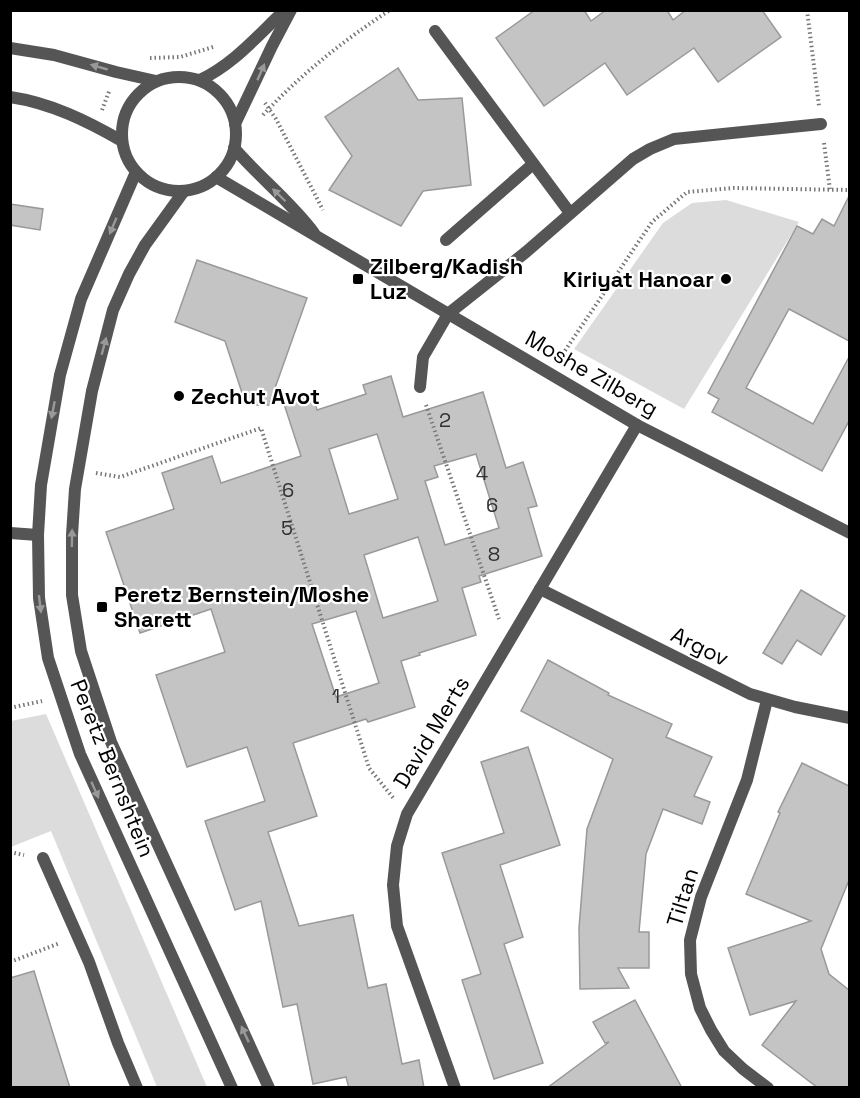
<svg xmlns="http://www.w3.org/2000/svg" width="860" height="1098" viewBox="0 0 860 1098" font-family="'Space Grotesk',sans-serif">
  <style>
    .green { fill: #dcdcdc }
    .building { fill: #c4c4c4; stroke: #999; stroke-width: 1.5; fill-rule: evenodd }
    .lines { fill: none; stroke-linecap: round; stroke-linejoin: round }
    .path { stroke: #777; stroke-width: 4; stroke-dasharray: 1.5 3; stroke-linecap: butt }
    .service { stroke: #555; stroke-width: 12 }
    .minor { stroke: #555; stroke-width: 12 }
    .tertiary { stroke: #555; stroke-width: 12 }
    .oneway { fill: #999 }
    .poi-dot { fill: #000; stroke: #fff; stroke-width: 2 }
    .labels { text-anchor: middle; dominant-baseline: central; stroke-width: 4.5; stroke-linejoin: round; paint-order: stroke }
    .number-label { font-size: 20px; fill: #313131 }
    .poi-label { font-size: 22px; font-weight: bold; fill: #000; stroke: #fff; text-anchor: start }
    .street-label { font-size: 22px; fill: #000; stroke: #fff }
  </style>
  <rect width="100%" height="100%" fill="#fff"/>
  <!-- green -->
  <g class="green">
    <path d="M726,200L799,222L684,409L574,349L663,223L692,203Z"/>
    <path d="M46,714L207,1087H157L51,831L11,847V721Z"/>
  </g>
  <!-- building -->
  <g class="building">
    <path d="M535,10H584L591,21L606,10H667L673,20L686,10H762L781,37L718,82L694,48L627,95L605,63L544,106L496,38Z"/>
    <path d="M398,68L418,100L462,98L471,185L423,191L401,226L329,190L352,156L325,117Z"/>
    <path d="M849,196V341L789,309L746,388L813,424L849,357V421L822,471L712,412L719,399L708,393L797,226L813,234L822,219L834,226Z"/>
    <path d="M10,204L43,209L40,230L10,225Z"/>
    <path d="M197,260L307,298L269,405H246L225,341L175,322Z"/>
    <path d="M391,376L403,417L483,392L506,468L523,462L537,506L528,508L542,556L479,576L481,582L462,588L476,635L419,653L420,655L401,661L415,707L368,722L366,719L293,743L317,816L268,832L299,926L353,915L368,988L386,984L402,1064L419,1060L424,1088H349L346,1077L313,1084L297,1004L283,1007L261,901L235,910L205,821L265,801L247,747L187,767L156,675L225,652L211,609L140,633L106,532L174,509L162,473L212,456L221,483L301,456L283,401L312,392L317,410L366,394L363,385ZM377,434L398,499L349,514L329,449ZM476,454L499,528L445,545L425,481L438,477L434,466ZM418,537L438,601L383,618L364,555ZM356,611L379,683L336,697L312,624Z"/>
    <path d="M801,590L845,616L821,655L797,640L782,664L763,653Z"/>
    <path d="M548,660L609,693L608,695L672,724L666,737L712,757L694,796L710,802L702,824L663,809L646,854L639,932H649V968H618L629,988L580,989L579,928L587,829L613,759L521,711Z"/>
    <path d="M528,747L560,845L500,865L523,937L504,944L543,1063L494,1079L462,980L481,974L442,853L504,833L481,762Z"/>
    <path d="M802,763L849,786V880L821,949L829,974L849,990V1088H818L762,1045L796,1001L750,1015L728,948L811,921L746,894L780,813L778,812Z"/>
    <path d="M34,971L51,1027L70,1088H10V978Z"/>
    <path d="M635,1000L682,1088H547L609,1042L605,1043L593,1022Z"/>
  </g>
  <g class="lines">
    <!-- path -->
    <g class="path">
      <path d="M807,10L819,106"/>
      <path d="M150,58L180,57L213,47"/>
      <path d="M265,103L276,119L323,210"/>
      <path d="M102,110L110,89"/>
      <path d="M263,115C301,74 343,41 390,10"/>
      <path d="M824,143L830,190"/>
      <path d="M560,358L652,222L687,192L734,188L850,190"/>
      <path d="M426,405L499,619"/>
      <path d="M96,473L120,477L261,428L369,768L395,800"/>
      <path d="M10,708L42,701"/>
      <path d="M10,852L24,855"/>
      <path d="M10,962L60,943"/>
    </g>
    <!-- service -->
    <g class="service">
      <path d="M435,31L570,213"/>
      <path d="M446,240L533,164"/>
      <path d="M420,387L423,357L448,314L526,252L633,159L650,149L674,139L821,124"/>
      <path d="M10,533L38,535"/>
      <path d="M43,858L89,962L118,1043L137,1088"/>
    </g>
    <!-- minor -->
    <g class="minor">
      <path d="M540,589L750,694L795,707L850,718"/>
      <path d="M767,700L747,780L701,897L690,940L691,974L700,1008L711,1030L724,1051L743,1069L768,1088"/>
      <path d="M455,1088L397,926L393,885L397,846L407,814L637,425"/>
    </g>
    <!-- tertiary -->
    <g class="tertiary">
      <path d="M10,48L54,55L116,72L156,81"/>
      <circle cx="179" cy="134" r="57"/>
      <path d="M200,80C234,64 258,35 285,10"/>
      <path d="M10,97C51,103 87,121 122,141"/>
      <path d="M235,124L272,46L291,10"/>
      <path d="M234,148C260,178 291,202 314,233"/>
      <path d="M136,172L81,299L60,375L41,485L38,535L39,598L48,658L80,754L232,1088"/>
      <path d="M216,177L637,425L850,533"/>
      <path d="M184,191L145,245L129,274L113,310L92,391L75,489L72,535V595L81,651L111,742L269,1088"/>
    </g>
  </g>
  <!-- one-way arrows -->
  <defs><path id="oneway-solid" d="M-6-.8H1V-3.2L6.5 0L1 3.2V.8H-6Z" transform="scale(1.5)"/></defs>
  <g class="oneway">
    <use href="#oneway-solid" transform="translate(99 67) rotate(-164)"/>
    <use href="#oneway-solid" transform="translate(261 72) rotate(-66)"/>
    <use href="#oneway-solid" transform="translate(279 195) rotate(-136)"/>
    <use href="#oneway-solid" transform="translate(113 226) rotate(113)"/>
    <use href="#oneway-solid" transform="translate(104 346) rotate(-75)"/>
    <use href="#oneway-solid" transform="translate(53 410) rotate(101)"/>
    <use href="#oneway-solid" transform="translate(72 538) rotate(-89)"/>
    <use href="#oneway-solid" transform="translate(40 604) rotate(83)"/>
    <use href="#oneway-solid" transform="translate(95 790) rotate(66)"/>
    <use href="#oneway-solid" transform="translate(245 1034) rotate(-115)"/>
  </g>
  <!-- markers -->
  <g class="poi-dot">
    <rect x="352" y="273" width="12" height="12" rx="3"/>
    <circle cx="726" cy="279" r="6"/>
    <circle cx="179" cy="396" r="6"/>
    <rect x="96" y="601" width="12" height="12" rx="3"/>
  </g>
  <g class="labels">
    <!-- number labels -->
    <g class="number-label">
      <text x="445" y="420">2</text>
      <text x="482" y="473">4</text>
      <text x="288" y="490">6</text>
      <text x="492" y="505">6</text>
      <text x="287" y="528">5</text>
      <text x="494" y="554">8</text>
      <text x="336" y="696">1</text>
    </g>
    <!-- poi labels -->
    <g class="poi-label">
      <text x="370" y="266">Zilberg/Kadish<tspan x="370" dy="25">Luz</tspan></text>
      <text x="714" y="279" text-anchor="end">Kiriyat Hanoar</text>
      <text x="191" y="396">Zechut Avot</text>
      <text x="114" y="594">Peretz Bernstein/Moshe<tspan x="114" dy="25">Sharett</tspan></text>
    </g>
    <!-- street labels -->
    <g class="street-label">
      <text transform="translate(592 373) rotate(30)">Moshe Zilberg</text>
      <text transform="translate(700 646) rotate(26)">Argov</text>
      <text transform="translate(431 732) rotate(-59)">David Merts</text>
      <text transform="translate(113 768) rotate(68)">Peretz Bernshtein</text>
      <text transform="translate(682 897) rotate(-73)">Tiltan</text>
    </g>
  </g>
  <!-- border -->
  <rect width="860" height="1098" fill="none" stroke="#000000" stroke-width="24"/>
</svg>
